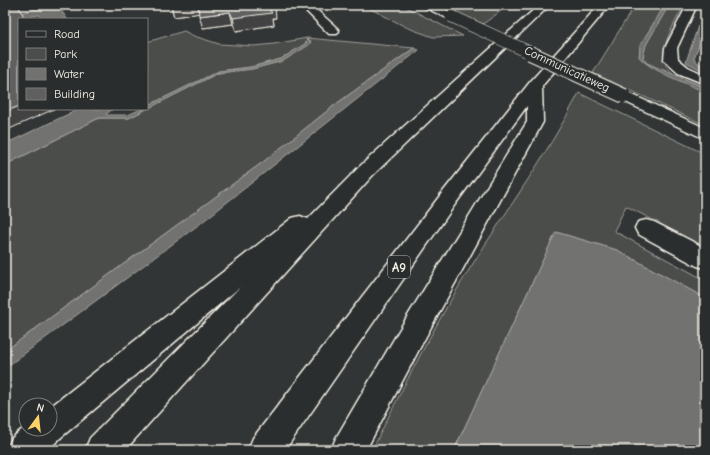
<svg xmlns="http://www.w3.org/2000/svg" width="710" height="455" viewBox="0 0 710 455" font-family="'Comic Neue',sans-serif">
  <style>
    .green { fill: #4b4d4c; stroke: #a09f9a }
    .water { fill: #727370; stroke: #a6a5a0 }
    .lines { fill: none; stroke-linecap: round; stroke-linejoin: round }
    .street-casing { stroke: #f4f1e8; stroke-width: 3 }
    .secondary-casing { stroke: #f4f1e8; stroke-width: 3 }
    .highway-casing { stroke: #f4f1e8; stroke-width: 3 }
    .street { fill: #2a2d2e; fill-rule: evenodd }
    .secondary { fill: #2a2d2e; fill-rule: evenodd }
    .highway { fill: #2a2d2e; fill-rule: evenodd }
    .secondary-bridge-far1-casing { stroke: #f4f1e8; stroke-width: 13; stroke-linecap: butt }
    .secondary-bridge-casing { stroke: #f4f1e8; stroke-width: 16; stroke-linecap: butt }
    .secondary-bridge-far1 { stroke: #2a2d2e; stroke-width: 12 }
    .secondary-bridge { stroke: #2a2d2e; stroke-width: 14 }
    .wall { fill: #525352; stroke: #f4f1e8 }
    .shaded-wall { fill: #424342; stroke: #f4f1e8 }
    .building { fill: #5f605f; stroke: #f4f1e8 }
    .labels { text-anchor: middle; dominant-baseline: central; stroke-width: 3; stroke-linejoin: round; paint-order: stroke }
    .far-street-label { font-size: 12px; fill: #f4f1e8; stroke: #2a2d2e }
    .shield { fill: #2a2d2e; stroke: #b7b6b0; stroke-width: 1 }
    .shield-label { font-size: 13px; font-weight: bold; fill: #f4f1e8 }
  </style>
  <rect width="100%" height="100%" fill="#323535"/>
  <filter id="ink" filterUnits="userSpaceOnUse"><feTurbulence type="fractalNoise" baseFrequency=".025" numOctaves="2"/><feDisplacementMap in="SourceGraphic" scale="8" xChannelSelector="R" yChannelSelector="G"/><feConvolveMatrix kernelMatrix="1 2 1 2 8 2 1 2 1" color-interpolation-filters="sRGB"/></filter>
  <g filter="url(#ink)">
    <!-- green -->
    <g class="green">
      <path d="M363,5H402L463,36L433,37L408,28Z"/>
      <path d="M439,5H509L483,24Z"/>
      <path d="M635,5H684C675,23 651,58 673,73C683,79 695,83 705,87V125L593,73Z"/>
      <path d="M184,31L194,36L219,44L254,46L274,44L307,38L414,48L336,104L263,162L5,351V165L99,118H129L218,73L252,69L283,61L311,41L306,40L307,41L305,44L281,59L251,67L219,71L147,106V42Z"/>
      <path d="M579,93L705,154V247L626,206L614,231L705,280V298L617,250L556,232L454,450H372C400,393 429,336 462,281C501,218 545,159 579,93Z"/>
    </g>
    <!-- water -->
    <g class="water">
      <path d="M55,5L61,10L67,19H42L39,15L5,21V16Z"/>
      <path d="M665,5H669L646,45L643,58L647,63L705,88V92C688,84 651,71 639,57L640,45Z"/>
      <path d="M698,26L705,28V30L694,58L698,63L705,66V72L686,62Z"/>
      <path d="M306,39L311,41L309,45L283,61L252,69L218,73L147,109V106L219,71L251,67L281,59L305,44L307,41Z"/>
      <path d="M414,48L419,50L201,223L5,368V351L263,162L336,104Z"/>
      <path d="M79,109H113L106,114L107,115H128L141,109H146L129,118H99L5,165V144Z"/>
      <path d="M556,232L617,250L705,298V450H454Z"/>
    </g>
    <g class="lines">
      <!-- street casing -->
      <g class="street-casing">
        <g id="street">
          <path d="M300,5H311L337,28L339,31L337,34H329Z"/>
          <path d="M687,5H697L677,48L678,59L688,67L705,75V84L678,73L664,60L665,48Z"/>
          <path d="M646,220L654,222L705,248V268L697,266L638,234L635,228L638,222Z"/>
        </g>
      </g>
      <!-- secondary casing -->
      <g class="secondary-casing">
        <g id="secondary">
          <path d="M423,5H436L455,14L457,16L455,18H447L424,7Z"/>
          <path d="M624,91L705,128V139L619,99L616,96L619,93Z"/>
        </g>
      </g>
      <!-- highway casing -->
      <g class="highway-casing">
        <g id="highway">
          <path d="M539,5H550L373,175L125,450H85L90,438L240,287L59,439L48,450H7L12,438L26,426V429H50V407L292,218L300,216L308,219L359,167Z"/>
          <path d="M599,5H610L542,86L543,122L424,340L366,450H331L336,438L404,322L527,122V106L456,203L285,450H248L253,438L442,193L530,82Z"/>
        </g>
      </g>
      <!-- street -->
      <use href="#street" class="street"/>
      <!-- secondary -->
      <use href="#secondary" class="secondary"/>
      <!-- highway -->
      <use href="#highway" class="highway"/>
      <!-- secondary-bridge-far1 casing -->
      <g class="secondary-bridge-far1-casing">
        <path id="secondary-bridge-far1" d="M451,16L533,54"/>
      </g>
      <!-- secondary-bridge casing -->
      <g class="secondary-bridge-casing">
        <path id="secondary-bridge" d="M530,53L624,96"/>
      </g>
      <!-- secondary-bridge-far1 -->
      <use href="#secondary-bridge-far1" class="secondary-bridge-far1"/>
      <!-- secondary-bridge -->
      <use href="#secondary-bridge" class="secondary-bridge"/>
    </g>
    <!-- wall -->
    <path class="wall" d="M171,5L276,18H273L274,25L236,31L233,24L203,28L199,13L174,17Z"/>
    <!-- shaded-wall -->
    <g class="shaded-wall">
      <path d="M171,5H199L201,13L174,17Z"/>
      <path d="M275,6L276,18H273L274,25L236,31L233,18L268,7Z"/>
      <path d="M230,12L233,24L203,28L199,16Z"/>
      <path d="M19,106V109H54L5,131V112Z"/>
    </g>
    <!-- building -->
    <g class="building">
      <path d="M5,5H18L25,19H19V106L5,112Z"/>
      <path d="M198,5H274L275,6L268,7L272,13L233,18L230,12L199,16Z"/>
    </g>
  </g>
  <g class="labels">
    <!-- far-street labels -->
    <g class="far-street-label">
      <text transform="translate(567 69) rotate(25)">Communicatieweg</text>
    </g>
    <!-- shield labels -->
    <rect class="shield" x="388" y="256" width="22" height="22" rx="3"/>
    <g class="shield-label">
      <text x="399" y="267">A9</text>
    </g>
  </g>
  <!-- margin -->
  <rect width="710" height="455" fill="none" stroke="#2a2d2e" stroke-width="20"/>
  <rect x="10" y="10" width="690" height="435" fill="none" stroke="#f4f1e8" stroke-width="1.5" filter="url(#ink)"/>
  <!-- legend -->
  <rect x="18" y="18" width="130" height="92" fill="#2a2d2e" stroke="#7b7b78"/>
  <rect x="26" y="31" width="20" height="6" fill="#2a2d2e" stroke="#7b7b78"/>
  <text x="54" y="38" font-size="12" fill="#f4f1e8">Road</text>
  <rect x="26" y="48" width="20" height="12" fill="#4b4d4c" stroke="#7b7b78"/>
  <text x="54" y="58" font-size="12" fill="#f4f1e8">Park</text>
  <rect x="26" y="68" width="20" height="12" fill="#727370" stroke="#7b7b78"/>
  <text x="54" y="78" font-size="12" fill="#f4f1e8">Water</text>
  <rect x="26" y="88" width="20" height="12" fill="#5f605f" stroke="#7b7b78"/>
  <text x="54" y="98" font-size="12" fill="#f4f1e8">Building</text>
  <!-- north arrow -->
  <g transform="translate(38 417) rotate(15)"><circle r="19" fill="#2a2d2e" stroke="#7b7b78"/>
  <path d="M0-3L7 15L0 10L-7 15Z" fill="#ffd166"/>
  <text y="-6" font-size="11" font-weight="bold" text-anchor="middle" fill="#f4f1e8">N</text>
  </g>
</svg>
